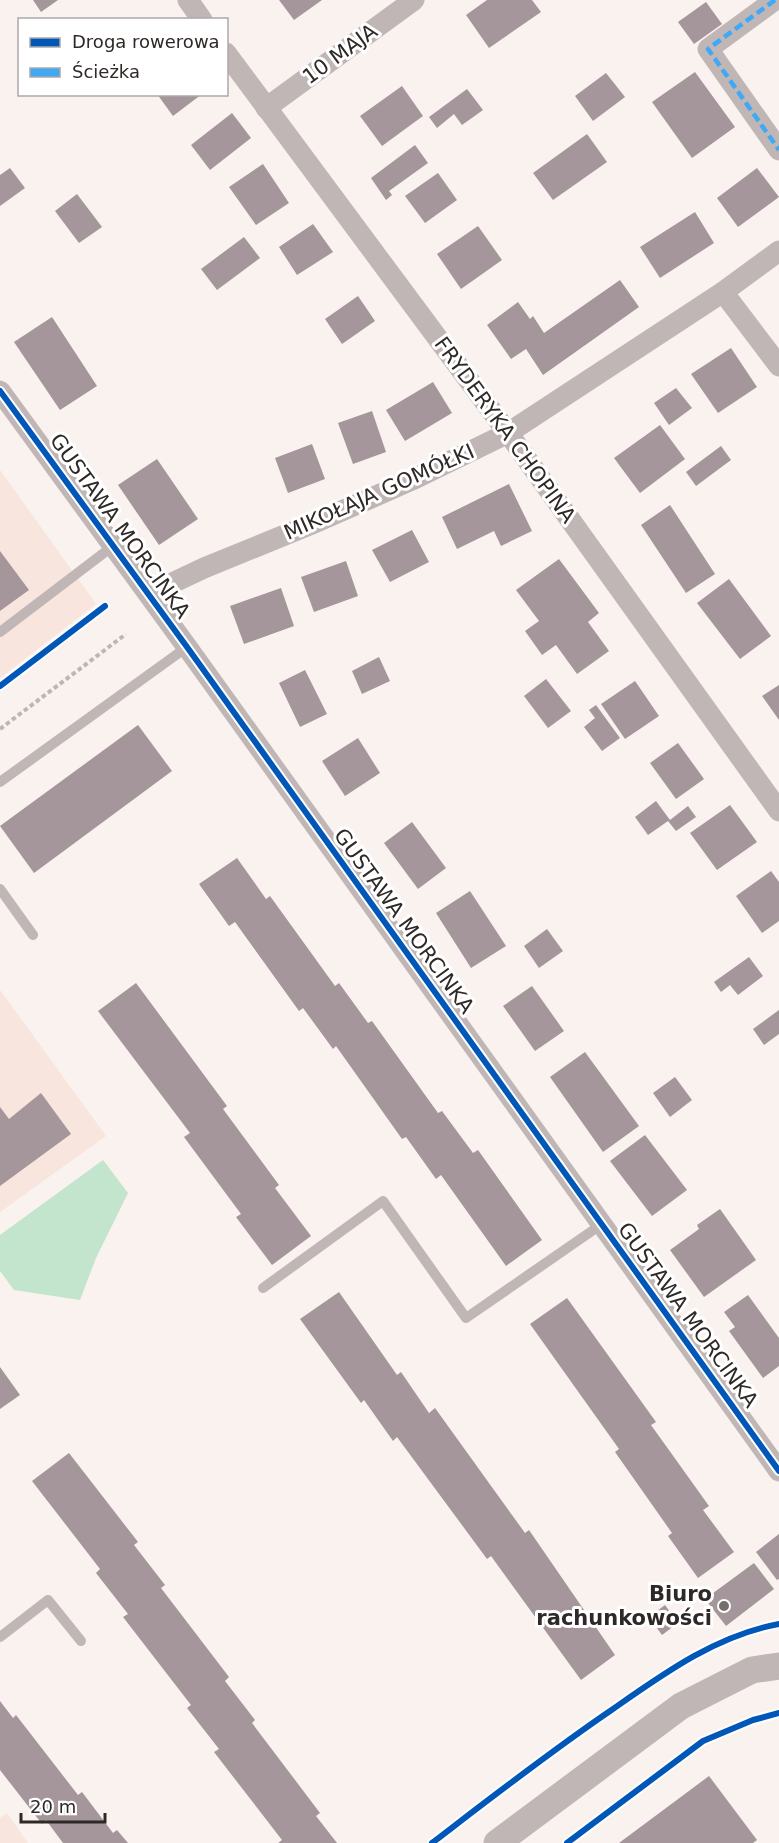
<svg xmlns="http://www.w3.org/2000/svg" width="779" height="1843" viewBox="0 0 779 1843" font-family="'DejaVu Sans',sans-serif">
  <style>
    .built { fill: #f7e5de }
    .green { fill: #c3e4cd }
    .building { fill: #a4969b }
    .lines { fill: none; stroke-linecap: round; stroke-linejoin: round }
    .path { stroke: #beb6b6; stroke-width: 4; stroke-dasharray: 4.5 3; stroke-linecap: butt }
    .service { stroke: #c0b6b6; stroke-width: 10 }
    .minor { stroke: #c0b6b6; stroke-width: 21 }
    .tertiary { stroke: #c0b6b6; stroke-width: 27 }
    .quiet { stroke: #3fa9f5; stroke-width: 4.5; stroke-dasharray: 9 4.5; stroke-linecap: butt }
    .cycleway-casing { stroke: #fff; stroke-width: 10 }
    .cycleway { stroke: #0057b8; stroke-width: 6 }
    .poi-dot { fill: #756f6c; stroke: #fff; stroke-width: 2 }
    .labels { text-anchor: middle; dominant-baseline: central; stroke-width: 6; stroke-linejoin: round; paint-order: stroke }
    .street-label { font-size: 21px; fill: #2e2826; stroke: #fff }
    .poi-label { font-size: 21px; font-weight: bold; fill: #2e2826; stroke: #fff; text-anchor: end }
  </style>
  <rect width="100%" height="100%" fill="#faf2ef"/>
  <!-- built -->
  <g class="built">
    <path d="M0,470L96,604L0,678Z"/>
    <path d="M0,990L106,1136L0,1212Z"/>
    <path d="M7,1813L28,1843H0V1818Z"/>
  </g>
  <!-- green -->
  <path class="green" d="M103,1160L128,1193L96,1258L80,1300L14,1290L0,1271V1235Z"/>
  <!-- building -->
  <g class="building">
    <path d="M33,0H58L41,12Z"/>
    <path d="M279,0H322L294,20Z"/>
    <path d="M487,0H532L541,12L489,48L466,15Z"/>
    <path d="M706,2L722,24L694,44L678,22Z"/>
    <path d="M695,72L735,127L692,158L652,102Z"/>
    <path d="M606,73L625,97L593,121L575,96Z"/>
    <path d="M402,86L423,116L382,146L360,116Z"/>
    <path d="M467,89L483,110L462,125L454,114L437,128L429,117Z"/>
    <path d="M157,94H202L173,116Z"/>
    <path d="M232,113L251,138L210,170L191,145Z"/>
    <path d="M587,134L607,162L553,200L533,173Z"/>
    <path d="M415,145L428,163L389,191L392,195L386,200L371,178Z"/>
    <path d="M263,164L289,203L256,225L229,187Z"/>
    <path d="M10,168L25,188L0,206V175Z"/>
    <path d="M757,168L779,197L738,227L717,198Z"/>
    <path d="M438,173L457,200L425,223L405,196Z"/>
    <path d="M77,194L102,227L79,243L55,211Z"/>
    <path d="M695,212L714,243L660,278L640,247Z"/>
    <path d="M313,224L333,252L297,275L279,247Z"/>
    <path d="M478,226L502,260L461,289L437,254Z"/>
    <path d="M244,237L260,258L217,290L201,269Z"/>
    <path d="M620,280L639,307L543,375L526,349L511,359L487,325L518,302L530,319L533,316L544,333Z"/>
    <path d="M358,296L375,321L342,344L325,319Z"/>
    <path d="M52,317L97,386L60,410L14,342Z"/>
    <path d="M731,348L757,387L718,413L691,374Z"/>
    <path d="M433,382L452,413L405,441L386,410Z"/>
    <path d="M676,388L692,408L669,425L654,403Z"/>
    <path d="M372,411L386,452L353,464L338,423Z"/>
    <path d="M660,425L685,459L640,493L614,458Z"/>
    <path d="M312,444L325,479L288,493L275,458Z"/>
    <path d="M721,446L731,460L696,486L686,472Z"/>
    <path d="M157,459L198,519L159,545L118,485Z"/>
    <path d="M509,484L532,531L501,546L494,531L457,549L442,517Z"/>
    <path d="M670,505L715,574L686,593L641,525Z"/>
    <path d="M412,530L429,562L390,582L372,550Z"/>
    <path d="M0,551L29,590L0,611Z"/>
    <path d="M559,559L599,613L588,622L609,651L577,674L556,645L542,655L525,631L539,621L516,590Z"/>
    <path d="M346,561L358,596L314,612L301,577Z"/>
    <path d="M729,579L771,636L740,659L697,603Z"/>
    <path d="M281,588L294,626L244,644L230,606Z"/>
    <path d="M379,657L390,681L362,694L352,671Z"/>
    <path d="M305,670L327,714L300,727L279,683Z"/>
    <path d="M546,679L571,711L548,728L524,696Z"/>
    <path d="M635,681L659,716L625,739L601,704Z"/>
    <path d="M779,685V720L762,696Z"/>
    <path d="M596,705L620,738L602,751L584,727L595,718L589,710Z"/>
    <path d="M138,725L172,771L34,873L0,826Z"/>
    <path d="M358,738L380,773L345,796L322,761Z"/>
    <path d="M678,743L704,779L676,799L650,763Z"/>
    <path d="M656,801L670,820L688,806L696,817L676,831L668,821L648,835L635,817Z"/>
    <path d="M730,805L757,842L717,870L690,833Z"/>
    <path d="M412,822L446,868L418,889L384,843Z"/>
    <path d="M237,858L266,899L270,896L335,986L339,983L368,1023L372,1021L438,1113L442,1111L473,1153L478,1150L542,1240L506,1266L441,1175L436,1179L406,1137L402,1139L336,1046L333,1049L303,1008L299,1011L235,922L229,926L199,884Z"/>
    <path d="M771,871L779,882V921L762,933L736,896Z"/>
    <path d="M470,891L506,946L471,968L436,913Z"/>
    <path d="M547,929L563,951L539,968L524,946Z"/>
    <path d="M749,957L763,976L738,995L730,985L721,992L714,982Z"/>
    <path d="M136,983L227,1106L223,1109L279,1185L275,1188L311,1236L272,1265L236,1217L241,1214L184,1137L190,1133L98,1011Z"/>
    <path d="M532,986L564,1031L535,1051L503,1006Z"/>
    <path d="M779,1010V1034L764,1045L753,1029Z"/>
    <path d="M585,1052L639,1126L603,1152L550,1077Z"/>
    <path d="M675,1077L692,1100L670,1117L653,1093Z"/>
    <path d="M41,1093L71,1134L0,1186V1107L9,1119Z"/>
    <path d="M645,1135L687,1190L652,1216L610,1161Z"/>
    <path d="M720,1209L756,1260L704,1297L670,1250L699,1229L697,1225Z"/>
    <path d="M339,1292L397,1375L401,1372L429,1413L435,1408L525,1533L529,1530L615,1655L581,1680L491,1556L487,1559L397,1437L393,1441L364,1400L361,1403L300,1319Z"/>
    <path d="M748,1295L779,1338V1366L763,1378L729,1331L735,1327L724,1312Z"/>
    <path d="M567,1298L656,1422L651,1425L709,1506L703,1510L734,1552L698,1578L668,1536L672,1533L615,1452L619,1449L530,1324Z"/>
    <path d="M0,1367L20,1395L0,1409Z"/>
    <path d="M69,1453L138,1542L134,1545L165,1585L161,1588L229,1677L225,1681L255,1720L252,1723L320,1813L316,1816L337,1843H278L282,1840L214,1752L219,1749L187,1708L191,1705L123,1617L128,1614L96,1573L100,1569L32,1481Z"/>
    <path d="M779,1534V1579L777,1580L756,1552Z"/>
    <path d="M754,1563L774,1589L726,1626L705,1599Z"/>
    <path d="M665,1605L678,1623L662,1635L649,1617Z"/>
    <path d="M0,1701L13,1718L16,1715L78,1795L82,1792L113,1833L117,1830L128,1843H63L46,1820L42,1824L0,1770Z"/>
    <path d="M709,1776L757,1840L753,1843H619Z"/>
  </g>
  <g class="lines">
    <!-- path -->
    <path class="path" d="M0,729L126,634"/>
    <!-- service -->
    <g class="service">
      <path d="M0,632L113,546"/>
      <path d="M0,782L187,647"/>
      <path d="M0,889L33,935"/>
      <path d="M263,1288L383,1201L466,1318L602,1224"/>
      <path d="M0,1637L48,1600L81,1641"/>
    </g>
    <!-- minor -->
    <g class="minor">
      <path d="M188,0L202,20"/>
      <path d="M775,0L708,49L779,150"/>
      <path d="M226,53L508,433L779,811"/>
      <path d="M266,108L414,0"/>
      <path d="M723,292L779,366"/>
      <path d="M0,391L187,647L779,1471"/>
      <path d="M149,594L204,568L319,521L412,480L508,433L723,292L779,251"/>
    </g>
    <!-- tertiary -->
    <path class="tertiary" d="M497,1843L681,1706L752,1670L779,1666"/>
    <!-- quiet -->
    <path class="quiet" d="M775,0L708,49L779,150"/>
    <!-- cycleway casing -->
    <g class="cycleway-casing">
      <g id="cycleway">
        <path d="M0,391L187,647L779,1471"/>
        <path d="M0,686L105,606"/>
        <path d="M432,1843C492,1797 551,1751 613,1709C663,1674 717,1635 779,1624"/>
        <path d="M567,1843L703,1741L753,1720L779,1713"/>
      </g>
    </g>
    <!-- cycleway -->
    <use href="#cycleway" class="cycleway"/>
  </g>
  <!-- markers -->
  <circle class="poi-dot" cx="724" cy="1606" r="6"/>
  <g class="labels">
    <!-- street labels -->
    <g class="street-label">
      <text transform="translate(340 54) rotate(-36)">10 MAJA</text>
      <text transform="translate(505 430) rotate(54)">FRYDERYKA CHOPINA</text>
      <text transform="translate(379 492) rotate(-24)">MIKOŁAJA GOMÓŁKI</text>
      <text transform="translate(120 526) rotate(54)">GUSTAWA MORCINKA</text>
      <text transform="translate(404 921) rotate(54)">GUSTAWA MORCINKA</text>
      <text transform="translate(688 1315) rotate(54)">GUSTAWA MORCINKA</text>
    </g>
    <!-- poi labels -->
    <g class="poi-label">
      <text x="712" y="1594">Biuro<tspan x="712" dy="24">rachunkowości</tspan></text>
    </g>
  </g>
  <!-- legend -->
  <rect x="18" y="18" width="210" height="78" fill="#ffffff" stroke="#aba9a8" stroke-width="1.5"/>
  <rect x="30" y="38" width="30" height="9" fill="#0057b8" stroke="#aba9a8" stroke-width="1.5"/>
  <text x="72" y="48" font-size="18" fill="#2e2826">Droga rowerowa</text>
  <rect x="30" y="68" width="30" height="9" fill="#3fa9f5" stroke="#aba9a8" stroke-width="1.5"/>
  <text x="72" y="78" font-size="18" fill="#2e2826">Ścieżka</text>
  <!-- scale -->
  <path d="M21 1813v9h84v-9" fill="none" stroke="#2e2826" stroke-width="3"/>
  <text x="30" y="1813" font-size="18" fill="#2e2826" stroke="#ffffff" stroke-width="4.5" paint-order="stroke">20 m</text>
</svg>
